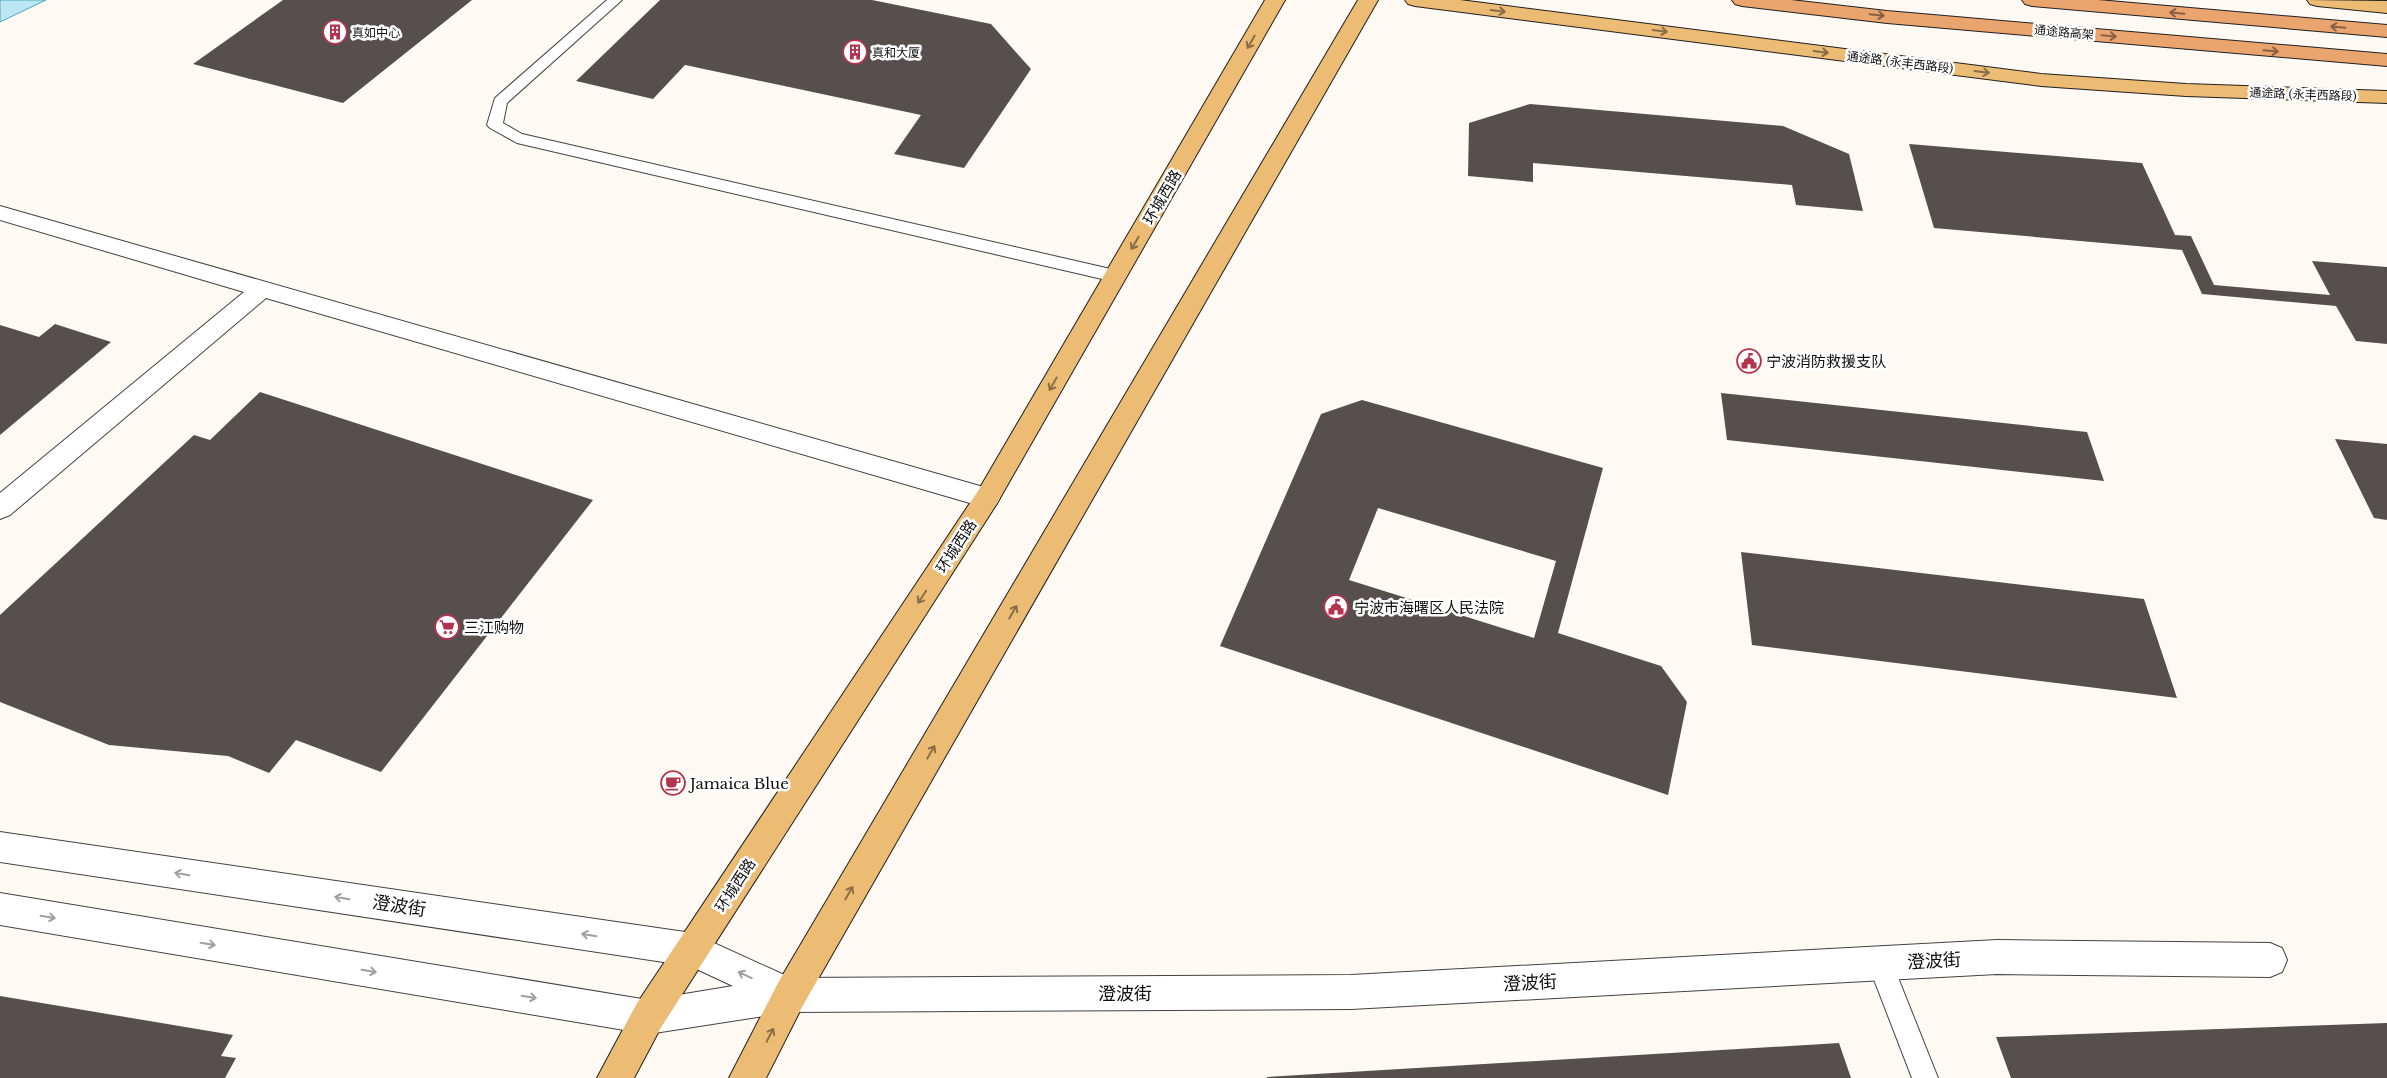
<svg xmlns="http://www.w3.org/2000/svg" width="2387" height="1078" viewBox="0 0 2387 1078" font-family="'Libre Baskerville','Noto Sans SC',serif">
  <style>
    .water { fill: #bce6f1; stroke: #49a6c2 }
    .building { fill: #574f4d; fill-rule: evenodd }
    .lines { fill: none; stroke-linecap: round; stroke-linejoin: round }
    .service-casing { stroke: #424242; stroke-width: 2 }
    .minor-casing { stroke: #424242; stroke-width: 2 }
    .primary-casing { stroke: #202020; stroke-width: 2 }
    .trunk-casing { stroke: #202020; stroke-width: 2 }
    .service { fill: #fff; fill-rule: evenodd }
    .minor { fill: #fff; fill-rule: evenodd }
    .primary { fill: #ecbb74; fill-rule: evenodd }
    .trunk { fill: #eaa46e; fill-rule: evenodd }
    .oneway { stroke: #896e47 }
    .oneway2 { stroke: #876143 }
    .oneway3 { stroke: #9f9f9f }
    .labels { text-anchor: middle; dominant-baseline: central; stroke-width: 5; stroke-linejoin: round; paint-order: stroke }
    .far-poi-label { font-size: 12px; fill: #0f0f0f; stroke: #fff; text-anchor: start }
    .far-street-label { font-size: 12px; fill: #0f0f0f; stroke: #fff }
    .street-label { font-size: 15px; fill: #0f0f0f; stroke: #fff }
    .poi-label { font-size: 15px; fill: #0f0f0f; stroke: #fff; text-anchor: start }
    .near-street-label { font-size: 18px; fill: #0f0f0f; stroke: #fff }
  </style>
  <rect width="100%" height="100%" fill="#fefaf3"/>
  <!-- water -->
  <path class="water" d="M0,0H46L0,22Z"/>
  <!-- building -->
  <g class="building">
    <path d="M283,0H472L343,103L193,64Z"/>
    <path d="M660,0H872L991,24L1031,69L964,168L894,154L921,115L685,65L653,99L576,81Z"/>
    <path d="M1530,104L1783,126L1849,154L1863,211L1796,205L1792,185L1533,163V182L1468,176L1469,123Z"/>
    <path d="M1909,144L2142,163L2175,235L2191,236L2214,285L2330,295L2312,261L2387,267V344L2356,341L2336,306L2202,294L2182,250L1934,228Z"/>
    <path d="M55,324L111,342L0,435V325L39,337Z"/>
    <path d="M260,392L593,500L381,772L296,740L269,773L228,756L109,745L0,702V615L194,435L210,440Z"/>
    <path d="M1721,393L2087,432L2104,481L1727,440Z"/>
    <path d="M1362,400L1603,468L1558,633L1661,666L1687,702L1668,795L1220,646L1321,414ZM1378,508L1556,561L1534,638L1349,580Z"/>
    <path d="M2335,439L2387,444V520L2374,518Z"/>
    <path d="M1741,552L2144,599L2177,698L1752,645Z"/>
    <path d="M0,996L233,1035L221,1056L236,1058L225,1078H0Z"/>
    <path d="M2387,1023V1078H2011L1996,1037Z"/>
    <path d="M1839,1043L1851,1078H1267V1077Z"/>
  </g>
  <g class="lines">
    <!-- service casing -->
    <g class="service-casing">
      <g id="service">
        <path d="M607,0H622L507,103L503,123L522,134L1115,270L1121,272L1124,276L1121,280L1115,282L517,143L490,128L487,125L495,98Z"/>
        <path d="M1880,952L1889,955L1938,1078H1912L1868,964L1871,955Z"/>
      </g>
    </g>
    <!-- minor casing -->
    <g class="minor-casing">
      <g id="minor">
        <path d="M0,206L987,488L996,491L1000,498L996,505L987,508L266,298L10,515L0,519V493L244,292L0,220Z"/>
        <path d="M0,832L692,933L791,978L1351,975L1997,940L2270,943L2282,948L2287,960L2282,972L2270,977L1997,974L1351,1009L790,1012L648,1034L0,925V893L648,1000L733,986L690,966L0,862Z"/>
      </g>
    </g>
    <!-- primary casing -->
    <g class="primary-casing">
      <g id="primary">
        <path d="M1265,0H1285L996,505L660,1029L634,1078H597L636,1005L978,491Z"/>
        <path d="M1358,0H1378L802,1007L766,1078H729L778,983Z"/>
        <path d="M1405,0H1460L2041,74L2186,84L2387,91V103L2186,96L2041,86L1415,6L1408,4Z"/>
        <path d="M2307,0L2387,1V13L2317,6L2310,4Z"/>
      </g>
    </g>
    <!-- trunk casing -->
    <g class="trunk-casing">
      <g id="trunk">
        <path d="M1732,0H1791L1887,11L2387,54V66L1887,23L1742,6L1735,4Z"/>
        <path d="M2022,0H2098L2387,25V37L2032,6L2025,4Z"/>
      </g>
    </g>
    <!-- service -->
    <use href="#service" class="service"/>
    <!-- minor -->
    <use href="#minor" class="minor"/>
    <!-- primary -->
    <use href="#primary" class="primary"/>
    <!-- trunk -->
    <use href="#trunk" class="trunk"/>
  </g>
  <!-- one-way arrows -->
  <defs><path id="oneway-shaft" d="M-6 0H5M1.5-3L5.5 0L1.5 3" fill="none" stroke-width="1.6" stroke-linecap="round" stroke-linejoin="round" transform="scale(1.25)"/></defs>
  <g class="oneway">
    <use href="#oneway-shaft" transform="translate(1498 11) rotate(7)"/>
    <use href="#oneway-shaft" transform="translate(1660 31) rotate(7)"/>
    <use href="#oneway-shaft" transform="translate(1251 42) rotate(120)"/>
    <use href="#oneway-shaft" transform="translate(1821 52) rotate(7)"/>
    <use href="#oneway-shaft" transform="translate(1982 72) rotate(7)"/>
    <use href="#oneway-shaft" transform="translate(1135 243) rotate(120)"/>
    <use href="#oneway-shaft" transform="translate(1053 384) rotate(120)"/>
    <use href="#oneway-shaft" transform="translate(922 597) rotate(123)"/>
    <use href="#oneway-shaft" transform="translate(1013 612) rotate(-60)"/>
    <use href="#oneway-shaft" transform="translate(931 752) rotate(-60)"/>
    <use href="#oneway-shaft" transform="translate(849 893) rotate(-60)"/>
    <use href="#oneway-shaft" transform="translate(770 1035) rotate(-63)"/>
  </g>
  <g class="oneway2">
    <use href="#oneway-shaft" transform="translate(2177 13) rotate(-175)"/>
    <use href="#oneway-shaft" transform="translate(1877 15) rotate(6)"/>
    <use href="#oneway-shaft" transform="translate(2338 27) rotate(-175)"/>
    <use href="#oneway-shaft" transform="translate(2109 36) rotate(5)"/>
    <use href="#oneway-shaft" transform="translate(2271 51) rotate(5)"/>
  </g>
  <g class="oneway3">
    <use href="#oneway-shaft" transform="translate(182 874) rotate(-171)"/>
    <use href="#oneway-shaft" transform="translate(342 898) rotate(-171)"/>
    <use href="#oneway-shaft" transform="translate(48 917) rotate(9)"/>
    <use href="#oneway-shaft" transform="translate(589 935) rotate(-171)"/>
    <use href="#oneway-shaft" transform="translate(208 944) rotate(9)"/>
    <use href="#oneway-shaft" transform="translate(369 971) rotate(9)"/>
    <use href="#oneway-shaft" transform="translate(745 975) rotate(-155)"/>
    <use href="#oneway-shaft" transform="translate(529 997) rotate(9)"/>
  </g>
  <!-- icons -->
  <defs>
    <g id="building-ring" transform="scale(1.25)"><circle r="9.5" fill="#fff" stroke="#b4334f" stroke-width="1.5"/><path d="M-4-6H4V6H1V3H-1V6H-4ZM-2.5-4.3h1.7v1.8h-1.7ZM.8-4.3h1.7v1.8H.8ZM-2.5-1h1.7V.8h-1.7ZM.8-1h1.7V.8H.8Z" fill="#b4334f"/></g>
    <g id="civic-ring" transform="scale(1.25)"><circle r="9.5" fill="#fff" stroke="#b4334f" stroke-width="1.5"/><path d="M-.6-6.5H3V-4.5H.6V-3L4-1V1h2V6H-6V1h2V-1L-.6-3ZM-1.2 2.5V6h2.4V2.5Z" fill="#b4334f"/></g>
    <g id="supermarket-ring" transform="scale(1.25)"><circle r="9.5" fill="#fff" stroke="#b4334f" stroke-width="1.5"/><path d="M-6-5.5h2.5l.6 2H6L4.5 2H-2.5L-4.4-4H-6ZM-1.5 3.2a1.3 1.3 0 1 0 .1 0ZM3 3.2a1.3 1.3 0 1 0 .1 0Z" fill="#b4334f"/></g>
    <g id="cafe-ring" transform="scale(1.25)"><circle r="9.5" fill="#fff" stroke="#b4334f" stroke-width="1.5"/><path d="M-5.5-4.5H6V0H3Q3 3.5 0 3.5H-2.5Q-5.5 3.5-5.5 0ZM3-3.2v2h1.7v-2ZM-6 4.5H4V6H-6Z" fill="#b4334f"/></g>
  </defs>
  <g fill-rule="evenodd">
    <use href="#building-ring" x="335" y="32"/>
    <use href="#building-ring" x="855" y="52"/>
    <use href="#civic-ring" x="1749" y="361"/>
    <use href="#civic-ring" x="1336" y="607"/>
    <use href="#supermarket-ring" x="447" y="627"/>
    <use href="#cafe-ring" x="673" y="783"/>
  </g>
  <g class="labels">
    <!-- far-poi labels -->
    <g class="far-poi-label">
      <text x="352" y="32">真如中心</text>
      <text x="872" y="52">真和大厦</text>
    </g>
    <!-- far-street labels -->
    <g class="far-street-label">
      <text transform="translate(2064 32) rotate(5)">通途路高架</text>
      <text transform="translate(1900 62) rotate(7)">通途路 (永丰西路段)</text>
      <text transform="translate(2303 94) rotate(2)">通途路 (永丰西路段)</text>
    </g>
    <!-- street labels -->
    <g class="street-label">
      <text transform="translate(1162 197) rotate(-60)">环城西路</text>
      <text transform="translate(956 546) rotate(-57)">环城西路</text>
      <text transform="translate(735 885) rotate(-57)">环城西路</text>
    </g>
    <!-- poi labels -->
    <g class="poi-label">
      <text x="1766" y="361">宁波消防救援支队</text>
      <text x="1354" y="607">宁波市海曙区人民法院</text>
      <text x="464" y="627">三江购物</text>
      <text x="690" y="783">Jamaica Blue</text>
    </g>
    <!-- near-street labels -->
    <g class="near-street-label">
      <text transform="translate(399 906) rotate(9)">澄波街</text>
      <text transform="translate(1934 961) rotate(-3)">澄波街</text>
      <text transform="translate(1530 983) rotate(-3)">澄波街</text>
      <text x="1125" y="994">澄波街</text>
    </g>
  </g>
</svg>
